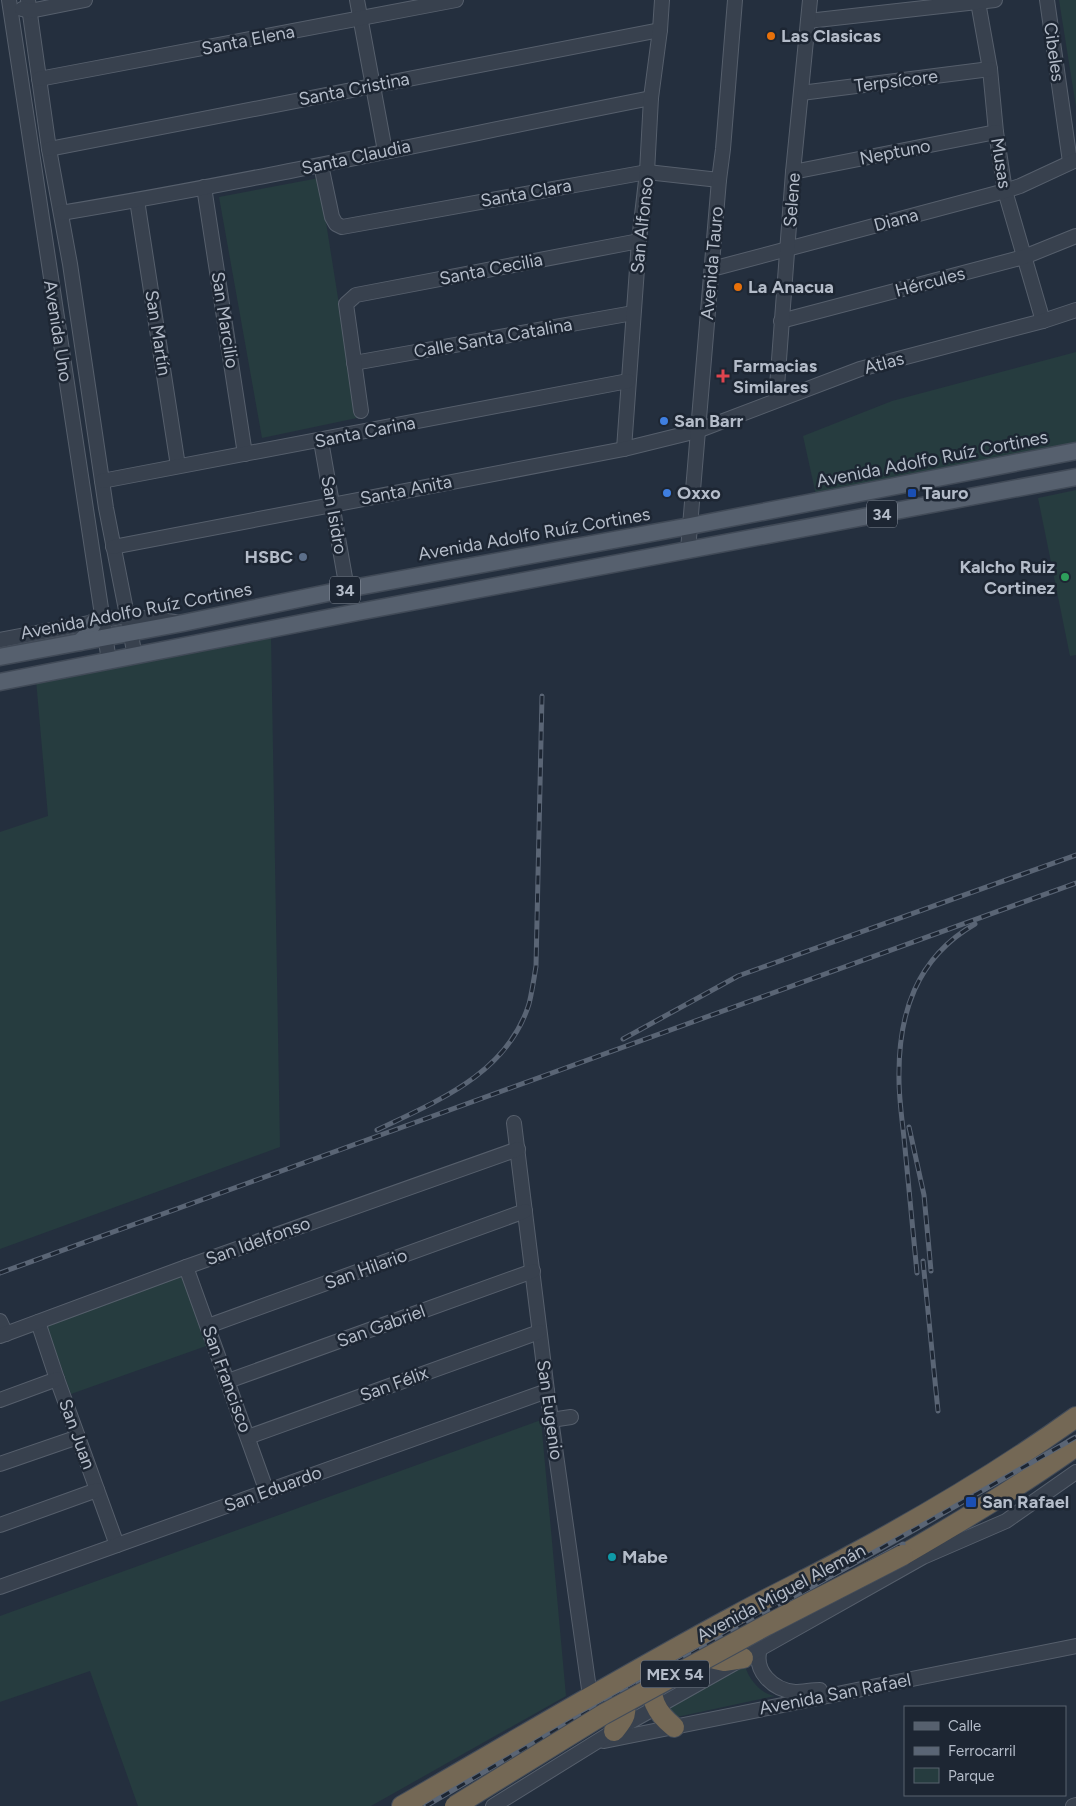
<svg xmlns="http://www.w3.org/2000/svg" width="1076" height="1806" viewBox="0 0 1076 1806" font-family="Figtree,sans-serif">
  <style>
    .green { fill: #263c3f }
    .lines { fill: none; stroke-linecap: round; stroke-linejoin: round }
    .minor-casing { stroke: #565f6c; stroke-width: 16 }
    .major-casing { stroke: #414a57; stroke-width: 19 }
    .highway-casing { stroke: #434c59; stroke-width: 22 }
    .minor { stroke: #38414e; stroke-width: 14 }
    .major { stroke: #56606e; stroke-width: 16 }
    .highway { stroke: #746855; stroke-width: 20 }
    .rail-casing { stroke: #5a6575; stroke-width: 5 }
    .rail { stroke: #1d2633; stroke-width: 3; stroke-dasharray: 9; stroke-linecap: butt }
    .highway-bridge-casing { stroke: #434c59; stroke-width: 22; stroke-linecap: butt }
    .highway-bridge { stroke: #746855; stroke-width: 20 }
    .food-dot { fill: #e8710a; stroke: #1d2633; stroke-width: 2 }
    .health-dot { fill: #e0444e; stroke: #1d2633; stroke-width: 2 }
    .shop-dot { fill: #3f7fe0; stroke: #1d2633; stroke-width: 2 }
    .transit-dot { fill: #1a4fb4; stroke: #1d2633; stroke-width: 2 }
    .service-dot { fill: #5c6f8a; stroke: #1d2633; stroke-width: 2 }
    .leisure-dot { fill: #2e9e5b; stroke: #1d2633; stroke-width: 2 }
    .culture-dot { fill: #0f9aa8; stroke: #1d2633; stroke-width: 2 }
    .labels { text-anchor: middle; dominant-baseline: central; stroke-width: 5; stroke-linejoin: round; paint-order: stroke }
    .shield { fill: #1d2633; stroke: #878f9c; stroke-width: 1 }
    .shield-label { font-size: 16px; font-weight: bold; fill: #b4bcc9 }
    .poi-label { font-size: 18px; font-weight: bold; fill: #b4bcc9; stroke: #1d2633; text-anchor: start }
    .street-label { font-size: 18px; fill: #b4bcc9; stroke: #1d2633 }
  </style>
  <rect width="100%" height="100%" fill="#242f3e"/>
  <!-- green -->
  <g class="green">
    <path d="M1059,0H1076V107Z"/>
    <path d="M319,178L357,418L262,438L219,197Z"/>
    <path d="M1076,352V445L816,495L803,436L892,401Z"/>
    <path d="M1076,490V655L1070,656L1038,498Z"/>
    <path d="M271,636L280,1147L0,1249V832L48,816L36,680Z"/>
    <path d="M179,1274L185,1277L209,1345L71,1394L47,1327L49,1321Z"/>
    <path d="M541,1420L566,1696L371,1806H138L90,1671L0,1702V1616Z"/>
    <path d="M744,1663C748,1678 759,1693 775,1696L677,1717L664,1708Z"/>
  </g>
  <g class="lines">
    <!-- minor casing -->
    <g class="minor-casing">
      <g id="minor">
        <path d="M9,0L109,661"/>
        <path d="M28,0L49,149L70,264L106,508L135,656"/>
        <path d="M357,0L385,151"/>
        <path d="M1047,0L1070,162"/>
        <path d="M978,2L990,69L996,132L1005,191L1043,321"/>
        <path d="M22,9L30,11L85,0"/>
        <path d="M808,21L995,0"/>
        <path d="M39,79L456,0"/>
        <path d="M801,93L990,69"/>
        <path d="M49,149L660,30"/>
        <path d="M321,165L332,217L336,224L342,227L647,172L719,180"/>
        <path d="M793,172L996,132"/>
        <path d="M204,187L245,454"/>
        <path d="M137,200L178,466"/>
        <path d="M61,213C258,180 454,137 651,98"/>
        <path d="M712,269L1005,191L1020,186L1076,160"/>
        <path d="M781,321L1024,257L1076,236"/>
        <path d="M354,363L633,313"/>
        <path d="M776,400L793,172L810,0"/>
        <path d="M361,411L346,304L356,295L639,241"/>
        <path d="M321,441L347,589"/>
        <path d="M624,449L639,241L647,172L651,98L660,30L662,0"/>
        <path d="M102,481L628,381"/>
        <path d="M113,547L624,449L697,431L860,369L1043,321L1076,310"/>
        <path d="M688,550L719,180L723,149L735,0"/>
        <path d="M0,640L126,616L175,622"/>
        <path d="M514,1123L547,1391L590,1696"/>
        <path d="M186,1267L267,1492"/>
        <path d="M0,1321L6,1334"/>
        <path d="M38,1322L57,1379L117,1545"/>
        <path d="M208,1326L525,1211"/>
        <path d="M0,1336L186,1267L518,1149"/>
        <path d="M228,1381L533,1271"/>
        <path d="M0,1400L57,1379"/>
        <path d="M551,1420L571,1417"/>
        <path d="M248,1437L539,1332"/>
        <path d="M0,1464L78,1437"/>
        <path d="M0,1525L97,1490"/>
        <path d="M0,1587L547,1391"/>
        <path d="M760,1649C753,1671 773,1690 795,1692C803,1692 812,1690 820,1690"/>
        <path d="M604,1741L1076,1646"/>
        <path d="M493,1806L614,1731L923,1557L1006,1521L1076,1472"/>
        <path d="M1073,1806L1076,1805"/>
      </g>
    </g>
    <!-- major casing -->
    <g class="major-casing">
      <g id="major">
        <path d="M80,642L86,636L94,622"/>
        <path d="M0,657L183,623L347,589L690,526L1076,451"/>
        <path d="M0,682L358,612L1076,477"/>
      </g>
    </g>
    <!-- highway casing -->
    <g class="highway-casing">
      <g id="highway">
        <path d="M903,1555C962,1521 1020,1486 1076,1446"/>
        <path d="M713,1640L711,1649L715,1659L724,1661L743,1658"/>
        <path d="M659,1675C643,1694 659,1715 674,1727"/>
        <path d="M611,1694L620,1698C631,1711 623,1720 614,1731"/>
        <path d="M402,1806C513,1742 623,1676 735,1616C773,1595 812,1577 850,1556C928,1514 1004,1469 1076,1417"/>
      </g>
    </g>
    <!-- minor -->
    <use href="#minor" class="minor"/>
    <!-- major -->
    <use href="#major" class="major"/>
    <!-- highway -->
    <use href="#highway" class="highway"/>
    <!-- rail casing -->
    <g class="rail-casing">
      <g id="rail">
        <path d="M623,1039L738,976L1076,855"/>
        <path d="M909,1127L924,1195L931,1271"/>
        <path d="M377,1130C437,1101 507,1074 529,1004C532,992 534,979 536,966L542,696"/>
        <path d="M923,1261L938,1411"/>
        <path d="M0,1273L1076,883"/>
        <path d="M917,1273C913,1231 909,1189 905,1148C903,1125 899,1102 899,1079C898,1014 916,958 975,924"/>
        <path d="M578,1726L903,1544"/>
        <path d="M426,1806L568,1723L919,1527L1076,1437"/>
      </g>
    </g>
    <!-- rail -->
    <use href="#rail" class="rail"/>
    <!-- highway-bridge casing -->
    <g class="highway-bridge-casing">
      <path id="highway-bridge" d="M455,1806L604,1714L767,1625L903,1555"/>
    </g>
    <!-- highway-bridge -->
    <use href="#highway-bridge" class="highway-bridge"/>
  </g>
  <!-- markers -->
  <g class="food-dot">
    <circle cx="771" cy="36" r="5"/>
    <circle cx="738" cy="287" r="5"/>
  </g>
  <path class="health-dot" d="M720.5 368.5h5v5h5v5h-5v5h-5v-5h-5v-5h5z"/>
  <g class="shop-dot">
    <circle cx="664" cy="421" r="5"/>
    <circle cx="667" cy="493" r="5"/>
  </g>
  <g class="transit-dot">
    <rect x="907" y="488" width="10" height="10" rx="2.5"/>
    <rect x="965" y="1496" width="12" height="12" rx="2.5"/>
  </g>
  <circle class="service-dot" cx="303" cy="557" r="5"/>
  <circle class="leisure-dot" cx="1065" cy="577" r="5"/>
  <circle class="culture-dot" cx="612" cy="1557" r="5"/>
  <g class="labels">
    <!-- shield labels -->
    <g class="shield">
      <rect x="867" y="500.5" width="30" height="27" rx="4"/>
      <rect x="330" y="576.5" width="30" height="27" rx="4"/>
      <rect x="641" y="1660.5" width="68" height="27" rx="4"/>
    </g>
    <g class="shield-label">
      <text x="882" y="514">34</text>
      <text x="345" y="590">34</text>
      <text x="675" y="1674">MEX 54</text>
    </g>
    <!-- poi labels -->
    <g class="poi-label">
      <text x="781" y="36">Las Clasicas</text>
      <text x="748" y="287">La Anacua</text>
      <text x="733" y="366">Farmacias<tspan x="733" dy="21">Similares</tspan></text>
      <text x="674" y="421">San Barr</text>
      <text x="677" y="493">Oxxo</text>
      <text x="922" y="493">Tauro</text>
      <text x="293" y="557" text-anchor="end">HSBC</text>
      <text x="1055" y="567" text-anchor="end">Kalcho Ruiz<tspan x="1055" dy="21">Cortinez</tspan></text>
      <text x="982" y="1502">San Rafael</text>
      <text x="622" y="1557">Mabe</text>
    </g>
    <!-- street labels -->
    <g class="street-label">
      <text transform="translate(248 40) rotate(-11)">Santa Elena</text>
      <text transform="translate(1054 52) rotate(82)">Cibeles</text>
      <text transform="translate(896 81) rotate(-7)">Terpsícore</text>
      <text transform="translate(354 89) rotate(-11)">Santa Cristina</text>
      <text transform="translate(895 152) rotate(-11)">Neptuno</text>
      <text transform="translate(356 157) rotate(-12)">Santa Claudia</text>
      <text transform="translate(1001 163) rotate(81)">Musas</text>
      <text transform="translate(526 193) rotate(-10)">Santa Clara</text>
      <text transform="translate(792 200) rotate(-86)">Selene</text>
      <text transform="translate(896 220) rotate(-15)">Diana</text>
      <text transform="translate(642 225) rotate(-84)">San Alfonso</text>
      <text transform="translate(712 263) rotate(-85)">Avenida Tauro</text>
      <text transform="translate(491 269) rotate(-11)">Santa Cecilia</text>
      <text transform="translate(930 282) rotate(-15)">Hércules</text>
      <text transform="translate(225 320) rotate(81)">San Marcilio</text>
      <text transform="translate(58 331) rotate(81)">Avenida Uno</text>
      <text transform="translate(158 333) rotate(81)">San Martín</text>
      <text transform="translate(493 338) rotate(-10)">Calle Santa Catalina</text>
      <text transform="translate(884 363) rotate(-15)">Atlas</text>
      <text transform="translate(365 432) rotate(-11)">Santa Carina</text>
      <text transform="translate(932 459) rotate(-11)">Avenida Adolfo Ruíz Cortines</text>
      <text transform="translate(406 490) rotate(-11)">Santa Anita</text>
      <text transform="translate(334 515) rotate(80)">San Isidro</text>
      <text transform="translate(534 534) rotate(-10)">Avenida Adolfo Ruíz Cortines</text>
      <text transform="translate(136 611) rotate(-11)">Avenida Adolfo Ruíz Cortines</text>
      <text transform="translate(258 1241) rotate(-20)">San Idelfonso</text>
      <text transform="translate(366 1269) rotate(-20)">San Hilario</text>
      <text transform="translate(381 1326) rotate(-20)">San Gabriel</text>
      <text transform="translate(227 1379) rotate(70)">San Francisco</text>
      <text transform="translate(394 1384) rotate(-20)">San Félix</text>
      <text transform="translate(550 1410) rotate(82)">San Eugenio</text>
      <text transform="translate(77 1434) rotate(70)">San Juan</text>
      <text transform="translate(273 1489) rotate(-20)">San Eduardo</text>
      <text transform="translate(781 1593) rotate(-28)">Avenida Miguel Alemán</text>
      <text transform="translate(835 1694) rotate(-11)">Avenida San Rafael</text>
    </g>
  </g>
  <!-- legend -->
  <rect x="904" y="1706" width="162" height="90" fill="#1d2633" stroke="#59626f"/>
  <rect x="914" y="1722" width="25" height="8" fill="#56606e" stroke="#59626f"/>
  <text x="948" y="1731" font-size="15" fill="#b4bcc9">Calle</text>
  <rect x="914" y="1747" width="25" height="8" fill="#5a6575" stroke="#59626f"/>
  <text x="948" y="1756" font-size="15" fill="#b4bcc9">Ferrocarril</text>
  <rect x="914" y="1768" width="25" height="15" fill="#263c3f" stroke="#59626f"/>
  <text x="948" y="1781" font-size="15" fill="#b4bcc9">Parque</text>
</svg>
